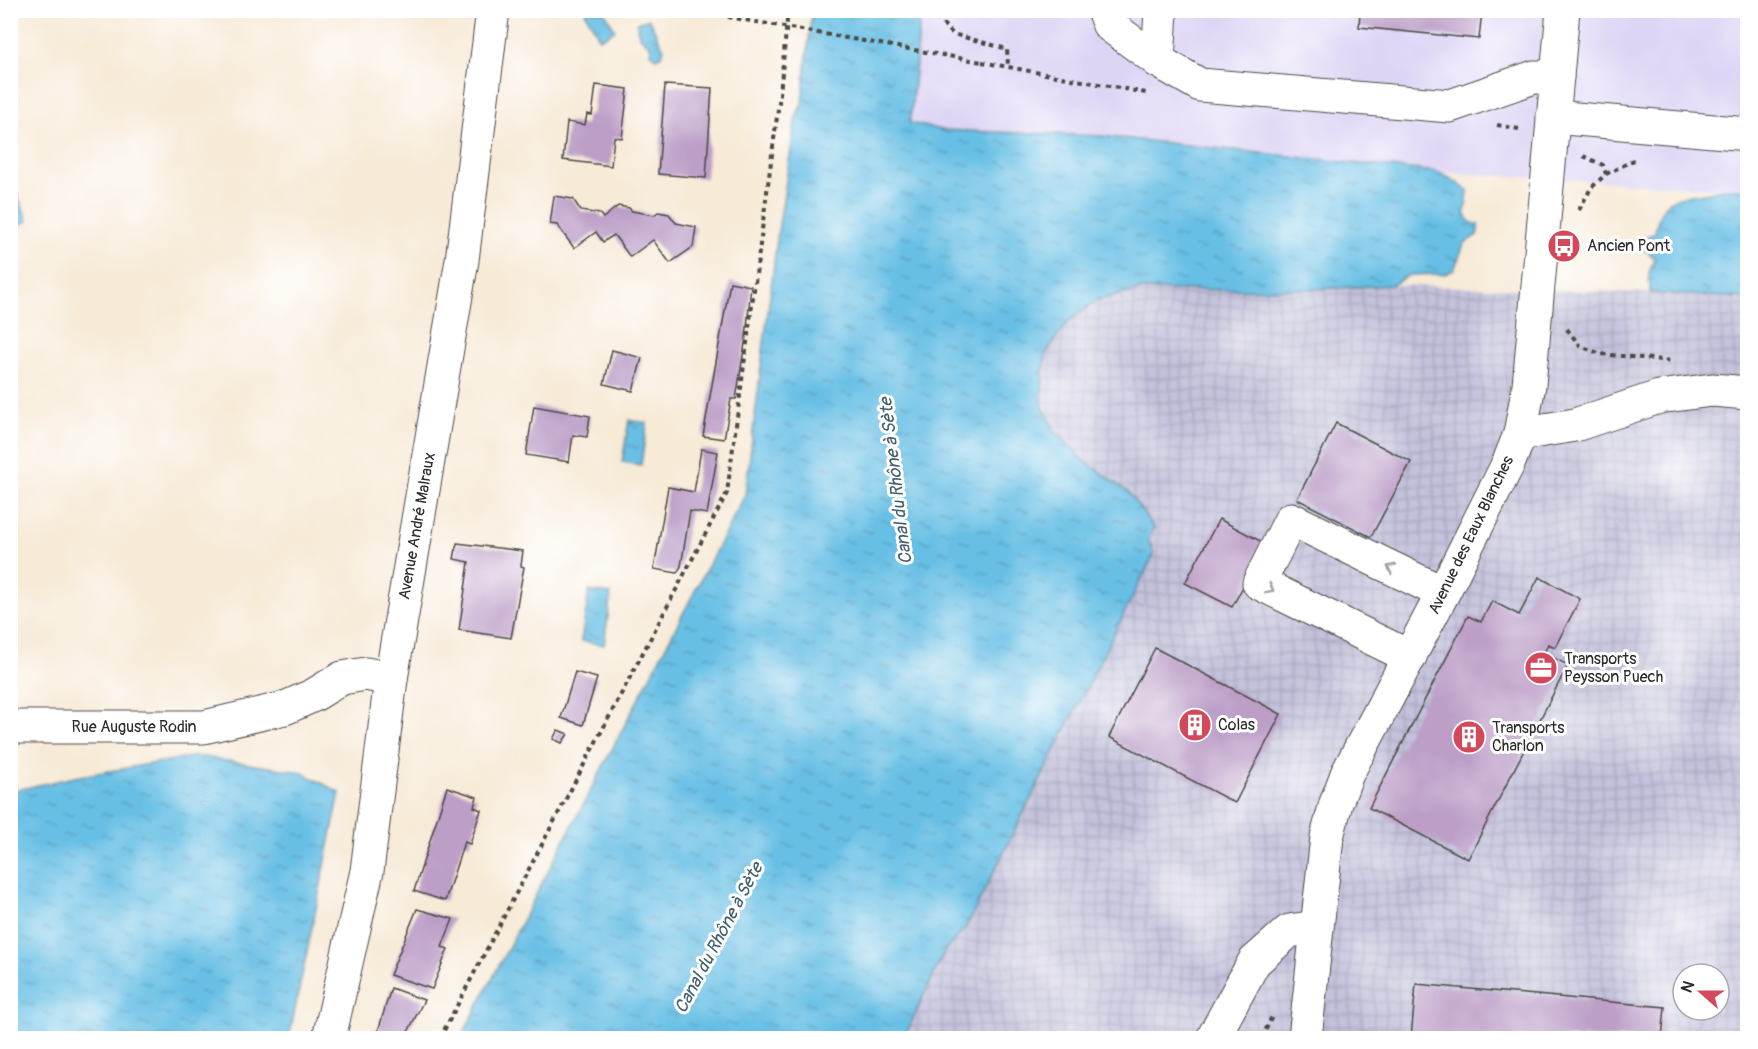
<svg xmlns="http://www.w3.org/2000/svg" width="1758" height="1049" viewBox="0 0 1758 1049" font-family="Pangolin,sans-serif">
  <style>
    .built { fill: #ded5f5 }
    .industrial { fill: url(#industrial-grid); fill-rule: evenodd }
    .water { fill: url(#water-ripples); stroke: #4a7588; stroke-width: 1.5 }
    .building { fill: #bc9ec7 }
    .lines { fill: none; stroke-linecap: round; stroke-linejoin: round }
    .minor-casing { stroke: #4a4845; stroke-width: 35 }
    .major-casing { stroke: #4a4845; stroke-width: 35 }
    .path { stroke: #4a4845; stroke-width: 4; stroke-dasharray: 4.5 4.5; stroke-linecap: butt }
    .minor { stroke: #fff; stroke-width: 33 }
    .major { stroke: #fff; stroke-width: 33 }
    .path-bridge { stroke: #4a4845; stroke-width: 4; stroke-dasharray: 4.5 4.5; stroke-linecap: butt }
    .oneway { stroke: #a0a0a0 }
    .labels { text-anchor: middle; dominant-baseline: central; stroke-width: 6; stroke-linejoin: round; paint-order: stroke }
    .poi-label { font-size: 16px; fill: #2b2b2b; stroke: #fff; text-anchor: start }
    .street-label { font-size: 16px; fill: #2b2b2b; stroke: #fff }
    .water-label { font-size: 18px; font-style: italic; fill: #405f6c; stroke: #fff }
  </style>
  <defs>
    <pattern id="industrial-grid" width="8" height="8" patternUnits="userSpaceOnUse" patternTransform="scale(1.5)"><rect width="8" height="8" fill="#c3c1db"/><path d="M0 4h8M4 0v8" fill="none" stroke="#a8a6bc"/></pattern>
    <pattern id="water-ripples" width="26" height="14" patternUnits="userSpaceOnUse" patternTransform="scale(1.5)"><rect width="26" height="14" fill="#68bfe5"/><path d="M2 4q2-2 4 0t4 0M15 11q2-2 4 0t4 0" fill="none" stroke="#569bba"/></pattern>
  </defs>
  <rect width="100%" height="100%" fill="#fff"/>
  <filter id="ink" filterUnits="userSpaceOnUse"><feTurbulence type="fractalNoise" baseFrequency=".0167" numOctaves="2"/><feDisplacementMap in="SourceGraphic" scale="12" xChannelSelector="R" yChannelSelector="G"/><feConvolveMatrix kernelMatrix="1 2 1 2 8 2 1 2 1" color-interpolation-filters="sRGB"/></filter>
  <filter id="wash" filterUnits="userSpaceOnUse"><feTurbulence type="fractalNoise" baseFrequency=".008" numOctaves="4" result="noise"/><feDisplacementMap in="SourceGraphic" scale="24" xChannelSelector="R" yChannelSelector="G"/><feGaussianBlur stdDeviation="1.35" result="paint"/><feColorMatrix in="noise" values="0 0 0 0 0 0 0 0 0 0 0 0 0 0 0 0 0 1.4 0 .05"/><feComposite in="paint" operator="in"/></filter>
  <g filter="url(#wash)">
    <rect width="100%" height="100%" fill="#f7ead7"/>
    <!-- built -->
    <path class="built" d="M921,11H1747V190L1437,172L1102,136L942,130L910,122Z"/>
    <!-- industrial -->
    <path class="industrial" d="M1392,285L1650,293L1747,298V1038H904L944,952L966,927L1082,694L1148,539L1128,492L1083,460L1054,429L1042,403L1043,371L1047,351L1068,322L1097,300L1140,290L1317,289ZM1683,974H1719V1010H1683Z"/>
    <!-- water -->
    <g class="water">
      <path d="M812,10L921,11L910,123L942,130L1102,136L1437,172L1453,180L1468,191L1465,213L1470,222L1479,225L1477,235L1464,244L1454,270L1445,274L1409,275L1392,285L1317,289L1140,290L1097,300L1068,322L1047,351L1043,371L1042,404L1054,430L1083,460L1128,492L1154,528L1148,539L1154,554L966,927L944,952L904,1038H461L745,495L778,231L796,117L802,103Z"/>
      <path d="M587,11H604L615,30L600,39L585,12Z"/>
      <path d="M649,19L664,49L662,55L656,58L651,53L650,45C640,38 637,35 637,23Z"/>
      <path d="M11,180L28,221L11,228L10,181Z"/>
      <path d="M1724,188L1747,190V298L1650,293L1649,273L1655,258L1643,249L1642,242L1645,237L1655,233C1663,184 1687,202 1724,188Z"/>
      <path d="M629,420L647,423L641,465L622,462Z"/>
      <path d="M589,591L611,594L604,645L581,641Z"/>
      <path d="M196,756L302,772L340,793L289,1038H11V791L75,777Z"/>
    </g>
    <g id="blocks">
      <!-- building -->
      <g class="building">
        <path d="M1360,10H1482L1479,39L1359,27Z"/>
        <path d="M596,85L628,89L622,138L614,137L611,166L563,160L567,122L585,125L587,114L592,115Z"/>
        <path d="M665,85L712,88L706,178L658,174Z"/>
        <path d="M554,196L573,199L581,211L600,214L603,218L618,206L629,208L632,211L654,215L658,212L669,214L676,223L696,227L693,247L670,263L653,240L630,257L614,235L603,242L596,232L574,248L557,225L550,224Z"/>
        <path d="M730,282L751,286L746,337L736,399H731L724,439L703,436Z"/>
        <path d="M612,350L642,358L633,391L604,384Z"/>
        <path d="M534,406L590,416L587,437L573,435L569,462L526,455Z"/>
        <path d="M1336,423L1411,462L1371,537L1297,499Z"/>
        <path d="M701,449L718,452L707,514L690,511L681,566L677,573L654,569L668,487L694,492Z"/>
        <path d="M1219,519L1266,544L1232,607L1185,583Z"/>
        <path d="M457,543L523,551L521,566L524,567L511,638L459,630L469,562L454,559Z"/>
        <path d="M1539,577L1580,599L1555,647L1548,644L1544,653L1568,665L1468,859L1369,808L1468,616L1481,622L1492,601L1519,615Z"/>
        <path d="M1155,648L1281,714L1235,803L1109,737Z"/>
        <path d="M575,672L597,678L583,725L561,718Z"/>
        <path d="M558,730L568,734L562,743L553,739Z"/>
        <path d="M447,787L477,797L474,807L481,810L470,844L464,842L445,901L414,891Z"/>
        <path d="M417,909L453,919L442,947L448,949L432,989L390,975Z"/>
        <path d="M1416,984L1665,1007L1662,1038H1411Z"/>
        <path d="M391,988L424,1000L405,1038H376Z"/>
      </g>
    </g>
  </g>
  <g filter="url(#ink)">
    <use href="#blocks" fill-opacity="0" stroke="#4a4845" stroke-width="1.5"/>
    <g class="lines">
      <!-- minor casing -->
      <g class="minor-casing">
        <g id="minor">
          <path d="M1103,10L1109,25L1158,61L1200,85L1450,106L1534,77H1557"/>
          <path d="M1158,61L1161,10"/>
          <path d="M1553,117L1748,134"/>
          <path d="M1520,434L1575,425L1659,397L1712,390L1748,393"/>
          <path d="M1410,657L1259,583L1291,519L1443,593"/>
          <path d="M10,727H204L285,708L314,695L342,678L366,674L391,679"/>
          <path d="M1213,1038L1254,962L1289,931L1316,927"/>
          <path d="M1305,1038L1327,837L1336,803L1347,774L1443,593L1509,462L1520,434L1529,385L1563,10"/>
        </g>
      </g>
      <!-- major casing -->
      <g class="major-casing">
        <path id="major" d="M329,1038L367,871L391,679L462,260L493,10"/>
      </g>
      <!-- path -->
      <g class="path">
        <path d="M712,10L728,17"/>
        <path d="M932,10V13L953,34L1007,49L1008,66"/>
        <path d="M982,62L1146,93"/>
        <path d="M1497,125L1519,129"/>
        <path d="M1606,174L1638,158"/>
        <path d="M1579,210L1591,188L1606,174L1603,165L1581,155"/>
        <path d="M1567,329L1580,346L1601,354L1672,361"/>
        <path d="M440,1038L727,493L780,94L788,10"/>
        <path d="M1262,1038L1273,1014"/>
      </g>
      <!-- minor -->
      <use href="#minor" class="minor"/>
      <!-- major -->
      <use href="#major" class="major"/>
      <!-- path-bridge -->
      <path class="path-bridge" d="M728,17L982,62"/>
    </g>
    <!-- one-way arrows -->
    <defs><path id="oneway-chevron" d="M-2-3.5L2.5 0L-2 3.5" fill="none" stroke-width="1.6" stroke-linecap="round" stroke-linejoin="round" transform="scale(1.5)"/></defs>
    <g class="oneway">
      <use href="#oneway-chevron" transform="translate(1391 568) rotate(-154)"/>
      <use href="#oneway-chevron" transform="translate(1270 589) rotate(26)"/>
    </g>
  </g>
  <!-- icons -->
  <defs>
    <g id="bus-disc" transform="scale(1.725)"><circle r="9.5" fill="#d1495b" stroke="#fff"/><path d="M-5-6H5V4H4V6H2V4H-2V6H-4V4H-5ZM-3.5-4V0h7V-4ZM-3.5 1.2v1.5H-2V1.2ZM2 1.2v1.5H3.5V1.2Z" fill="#fff"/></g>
    <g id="office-disc" transform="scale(1.725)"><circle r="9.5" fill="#d1495b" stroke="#fff"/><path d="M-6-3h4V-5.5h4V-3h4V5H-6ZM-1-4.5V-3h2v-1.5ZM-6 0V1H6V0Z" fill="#fff"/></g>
    <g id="building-disc" transform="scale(1.725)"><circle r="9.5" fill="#d1495b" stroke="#fff"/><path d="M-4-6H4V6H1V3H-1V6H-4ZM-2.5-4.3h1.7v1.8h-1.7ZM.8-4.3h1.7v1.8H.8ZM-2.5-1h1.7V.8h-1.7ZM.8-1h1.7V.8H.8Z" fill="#fff"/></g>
  </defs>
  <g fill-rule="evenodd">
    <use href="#bus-disc" x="1564" y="246"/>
    <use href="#office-disc" x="1541" y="668"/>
    <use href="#building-disc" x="1195" y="725"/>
    <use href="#building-disc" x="1469" y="737"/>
  </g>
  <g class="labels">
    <!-- poi labels -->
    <g class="poi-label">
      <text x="1587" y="246">Ancien Pont</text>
      <text x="1564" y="659">Transports<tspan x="1564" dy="18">Peysson Puech</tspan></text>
      <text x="1218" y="725">Colas</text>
      <text x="1492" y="728">Transports<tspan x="1492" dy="18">Charlon</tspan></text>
    </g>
    <!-- street labels -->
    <g class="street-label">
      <text transform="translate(417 526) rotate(-80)">Avenue André Malraux</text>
      <text transform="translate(1471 535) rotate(-64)">Avenue des Eaux Blanches</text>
      <text x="134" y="727">Rue Auguste Rodin</text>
    </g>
    <!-- water labels -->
    <g class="water-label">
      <text transform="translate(896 481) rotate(-97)">Canal du Rhône à Sète</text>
      <text transform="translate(719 938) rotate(-62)">Canal du Rhône à Sète</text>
    </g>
  </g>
  <!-- margin -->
  <rect width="1758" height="1049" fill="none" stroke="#fff" stroke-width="36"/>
  <!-- north arrow -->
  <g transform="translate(1701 992) rotate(291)"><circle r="28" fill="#ffffff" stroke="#aaaaaa" stroke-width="1.5"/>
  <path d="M0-4.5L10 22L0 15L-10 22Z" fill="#d1495b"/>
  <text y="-9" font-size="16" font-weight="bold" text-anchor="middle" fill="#2b2b2b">N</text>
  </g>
</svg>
